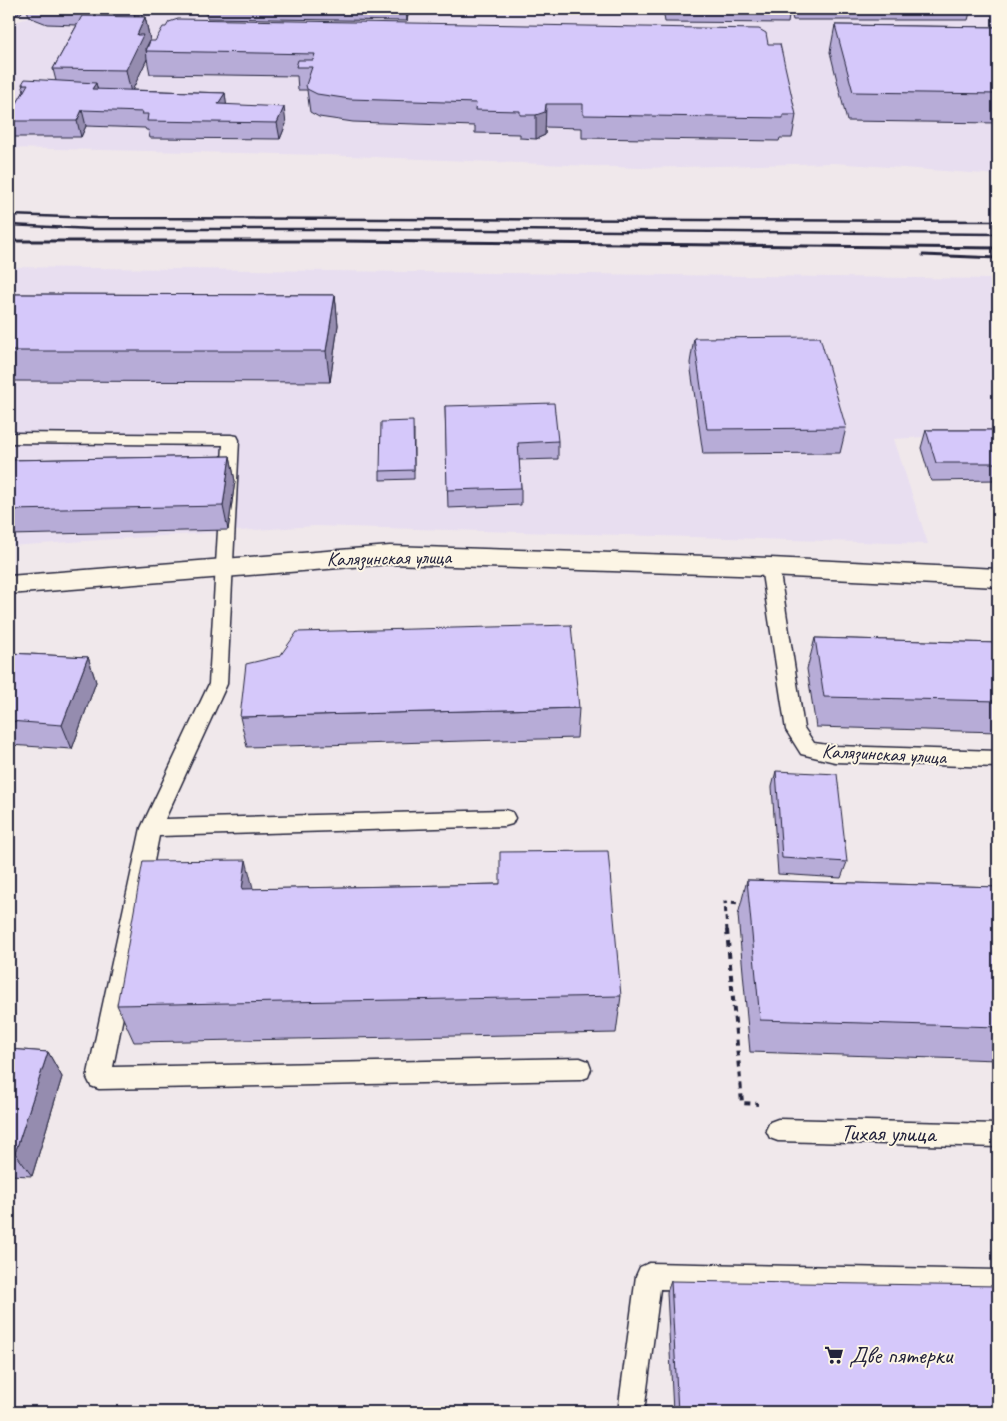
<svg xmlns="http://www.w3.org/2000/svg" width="1007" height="1421" viewBox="0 0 1007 1421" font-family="Caveat,sans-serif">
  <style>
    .built { fill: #e8def0 }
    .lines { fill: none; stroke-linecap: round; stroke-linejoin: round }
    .lane-casing { stroke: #22223b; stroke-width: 3 }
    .street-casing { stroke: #22223b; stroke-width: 3 }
    .path-far1 { stroke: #22223b; stroke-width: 3; stroke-dasharray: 5 4; stroke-linecap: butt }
    .path { stroke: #22223b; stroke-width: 4; stroke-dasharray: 6 5; stroke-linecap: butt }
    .lane { fill: #fcf5e5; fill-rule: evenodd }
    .street { fill: #fcf5e5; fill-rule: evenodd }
    .rail-far1 { stroke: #22223b; stroke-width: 2.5 }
    .rail { stroke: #22223b; stroke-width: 3 }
    .wall { fill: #b7acd7; stroke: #22223b }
    .shaded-wall { fill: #958caf; stroke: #22223b }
    .building { fill: #d5c8fa; stroke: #22223b }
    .labels { text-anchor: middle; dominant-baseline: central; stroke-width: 4; stroke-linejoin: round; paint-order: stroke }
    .street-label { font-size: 20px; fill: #22223b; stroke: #fcf5e5 }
    .near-street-label { font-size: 24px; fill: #22223b; stroke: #fcf5e5 }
    .near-poi-label { font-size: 24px; fill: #22223b; stroke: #fcf5e5; text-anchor: start }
  </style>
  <rect width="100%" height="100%" fill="#f0e8eb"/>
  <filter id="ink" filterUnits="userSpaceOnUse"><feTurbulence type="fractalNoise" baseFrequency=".02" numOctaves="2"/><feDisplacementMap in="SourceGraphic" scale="10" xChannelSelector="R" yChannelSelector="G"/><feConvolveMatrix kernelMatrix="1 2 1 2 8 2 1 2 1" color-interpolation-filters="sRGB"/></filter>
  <g filter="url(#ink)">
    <!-- built -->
    <g class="built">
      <path d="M25,9H211L407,21L409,9H998V175L834,163L639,168L325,155L9,148V24L28,18L19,15Z"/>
      <path d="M9,267L992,279L998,295V432L894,439L928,544L315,526L9,546Z"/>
    </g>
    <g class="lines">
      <!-- lane casing -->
      <g class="lane-casing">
        <g id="lane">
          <path d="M9,433L231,435L237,436L239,440L227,684L165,819L505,810L512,812L515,818L512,824L505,826L159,836L113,1067L580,1058L588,1061L591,1069L588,1077L580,1080L99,1089L91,1086L87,1078L141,828L209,684L223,445L9,443Z"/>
          <path d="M770,561L776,563L779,567L804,728L814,743L835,746L998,751V767L835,762L801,754L786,730L761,567L764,563Z"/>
          <path d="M778,1119L998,1124V1147L778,1141L770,1138L766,1130L770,1122Z"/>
          <path d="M649,1263L998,1270V1296L660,1289L644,1412H618L636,1276L640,1267Z"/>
        </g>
      </g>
      <!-- street casing -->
      <g class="street-casing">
        <path id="street" d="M390,546L770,558L998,569V587L770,576L390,564L9,594V576Z"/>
      </g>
      <!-- path-far1 -->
      <path class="path-far1" d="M727,931L725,902L744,903"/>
      <!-- path -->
      <path class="path" d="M727,930L742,1103L758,1104"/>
      <!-- lane -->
      <use href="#lane" class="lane"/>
      <!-- street -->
      <use href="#street" class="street"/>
      <!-- rail-far1 -->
      <g class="rail-far1">
        <path d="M9,215L97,218L998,221"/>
        <path d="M9,225L92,229H364L998,234"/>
      </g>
      <!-- rail -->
      <g class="rail">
        <path d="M9,241H342L998,248"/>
        <path d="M923,255L998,258"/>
      </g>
    </g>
    <!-- wall -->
    <g class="wall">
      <path d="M9,9H25L19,15L9,13Z"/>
      <path d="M27,9H141L142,16V17H145L150,40L146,48V50L768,44L796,115L792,138H780L779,141L582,138V128L545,127V135L536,139L520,138V134L475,133V126L353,122L319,117L310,112L307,90H298L297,76L150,74L147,59L132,90L225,93L226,105L286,124L280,139L150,138L148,130H146L145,128L86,126L81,137H11L9,129V117L24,91L22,84L56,81L53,69L77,25L47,24L29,17Z"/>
      <path d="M205,9H409L407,21L207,18Z"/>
      <path d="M663,9H971L968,20H793L790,9L788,23L665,22Z"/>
      <path d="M835,25L998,27V123L847,121L830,52Z"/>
      <path d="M9,294L335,295L338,325L330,382L9,381Z"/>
      <path d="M694,338L846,428L840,453L703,454L690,363Z"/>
      <path d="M445,406L558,441V459L519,460L521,488V505L448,508Z"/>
      <path d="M414,430V479L380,480V471Z"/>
      <path d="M926,430H998V477H997L996,480L931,481L921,448Z"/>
      <path d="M230,456L235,481L228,530L9,535V460Z"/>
      <path d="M815,638L998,643V732L816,727L807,669Z"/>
      <path d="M9,653L88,657L96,682L72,749L9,745Z"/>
      <path d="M579,708L577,738L247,747L240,717Z"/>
      <path d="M776,771L847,862L841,878L778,874L772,787Z"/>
      <path d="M747,880L998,887V1060L750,1052L738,915Z"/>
      <path d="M500,884L621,996L616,1033L134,1042L117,1005L253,889Z"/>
      <path d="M9,1049L48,1052L62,1077L32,1176L9,1175Z"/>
      <path d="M671,1281L998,1412H673L667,1292Z"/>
    </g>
    <!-- shaded-wall -->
    <g class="shaded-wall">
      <path d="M17,9H25L19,15Z"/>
      <path d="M136,9H141L142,16L137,28L134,13Z"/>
      <path d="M406,9H409L407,21Z"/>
      <path d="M145,17L150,40L146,48L147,59L131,93L126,70L137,35Z"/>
      <path d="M96,83L100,99L92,89Z"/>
      <path d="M225,93L227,109L218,104Z"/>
      <path d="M546,104L545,135L536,139V115Z"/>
      <path d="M284,107L286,124L280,139L277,123Z"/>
      <path d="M82,110L86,126L81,137L77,121Z"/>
      <path d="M335,295L338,325L330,382L326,351Z"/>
      <path d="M230,456L235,481L228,530L223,506Z"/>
      <path d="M88,657L96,682L72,749L62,725Z"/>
      <path d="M246,860L256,900L242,889Z"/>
      <path d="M48,1052L62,1077L32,1176L15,1153Z"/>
    </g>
    <!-- building -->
    <g class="building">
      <path d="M53,9H136L134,13Z"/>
      <path d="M82,16L145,17L137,35H143L126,70L53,69Z"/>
      <path d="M178,19L759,29L766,33L768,44H780L796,115H783V118L583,115V104H546L545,112L536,115H520V111L475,110L476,103L350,99L317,94L307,89L306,85L312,67H296L298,60H313L315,54L146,51L150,41H155L163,27H166L169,22Z"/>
      <path d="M835,25L998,27V94L853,92Z"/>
      <path d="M25,79L96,83L92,89L225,93L218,104L284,107L277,123L147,121L148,114H142L143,112L82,110L77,121H9V117L28,84H22Z"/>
      <path d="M9,294L335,295L326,351H9Z"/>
      <path d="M820,337L846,428L707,429L694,338Z"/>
      <path d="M554,403L558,441L518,443L521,488L447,490L445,406Z"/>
      <path d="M413,421L414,470L380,471L381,422Z"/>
      <path d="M926,430H998V463H936Z"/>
      <path d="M230,456L223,506L9,510V460Z"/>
      <path d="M571,625L579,708L240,717L246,664L280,656L297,632Z"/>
      <path d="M815,638L998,643V701L824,697Z"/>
      <path d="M9,653L88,657L62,725L9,721Z"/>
      <path d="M776,771L837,774L847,862L782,858Z"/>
      <path d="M608,851L621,996L117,1005L143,861L246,860L242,889L500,884V852Z"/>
      <path d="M747,880L998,887V1027L760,1020Z"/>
      <path d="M9,1049L48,1052L15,1153H9Z"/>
      <path d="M671,1281L998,1286V1412H678Z"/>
    </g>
  </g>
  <!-- icons -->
  <defs>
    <g id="supermarket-bare" transform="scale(1.5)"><path d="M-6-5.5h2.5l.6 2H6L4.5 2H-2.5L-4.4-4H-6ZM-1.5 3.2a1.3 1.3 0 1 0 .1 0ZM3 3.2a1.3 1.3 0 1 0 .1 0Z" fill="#22223b" stroke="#fcf5e5" stroke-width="2.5" paint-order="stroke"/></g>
  </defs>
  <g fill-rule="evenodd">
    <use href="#supermarket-bare" x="834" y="1355"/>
  </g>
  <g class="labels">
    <!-- street labels -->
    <g class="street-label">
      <text transform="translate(389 558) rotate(-1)">Калязинская улица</text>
      <text transform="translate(884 754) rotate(3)">Калязинская улица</text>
    </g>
    <!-- near-street labels -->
    <g class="near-street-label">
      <text transform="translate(888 1133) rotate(1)">Тихая улица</text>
    </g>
    <!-- near-poi labels -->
    <g class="near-poi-label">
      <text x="849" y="1355">Две пятерки</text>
    </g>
  </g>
  <!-- margin -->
  <rect width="1007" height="1421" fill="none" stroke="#fcf5e5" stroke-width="30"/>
  <rect x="15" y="15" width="977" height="1391" fill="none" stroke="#22223b" stroke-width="2" filter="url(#ink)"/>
</svg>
